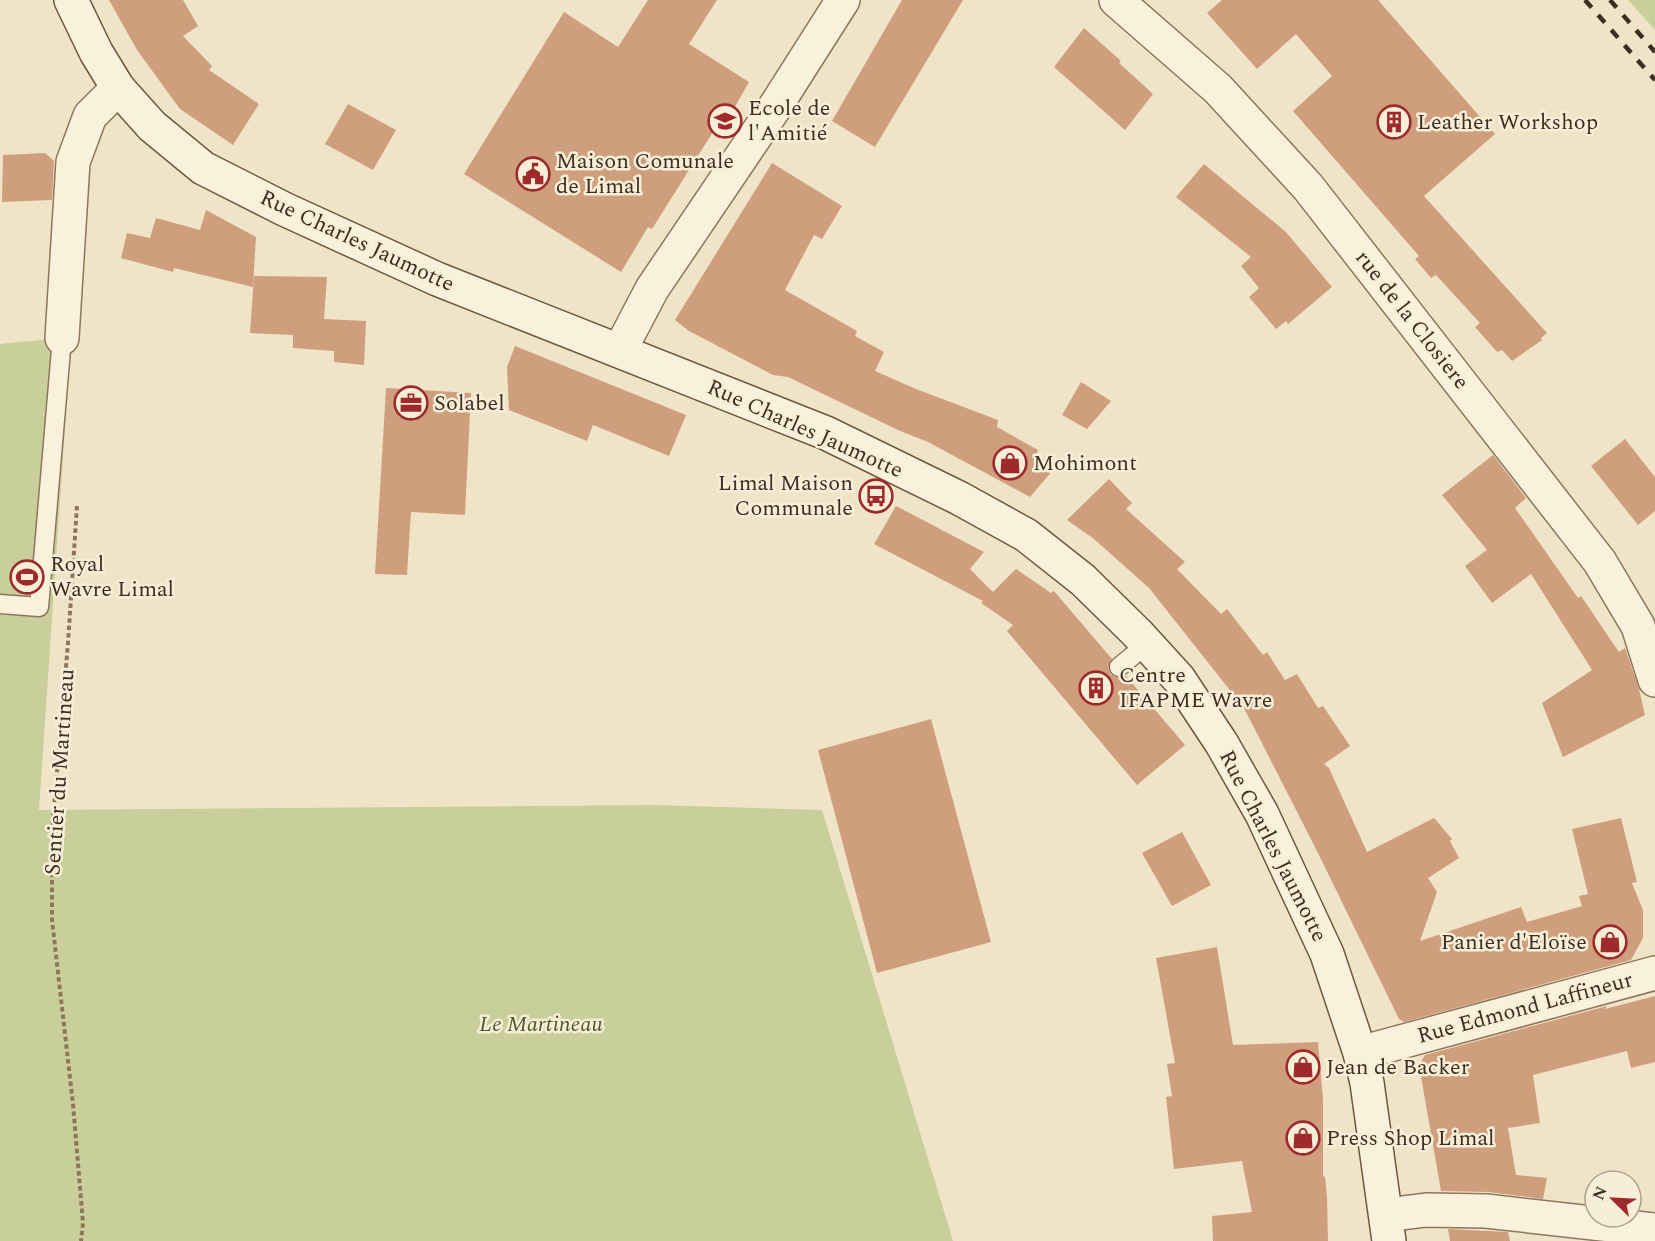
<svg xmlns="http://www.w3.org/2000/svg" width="1655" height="1241" viewBox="0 0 1655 1241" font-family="Spectral,serif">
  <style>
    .green { fill: #c9cf9b }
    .building { fill: #cf9f7d }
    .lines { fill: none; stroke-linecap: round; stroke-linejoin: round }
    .service-casing { stroke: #8d765c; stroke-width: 21 }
    .minor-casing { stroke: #8d765c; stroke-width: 36 }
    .secondary-casing { stroke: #6f573f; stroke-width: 36 }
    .path { stroke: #8d765c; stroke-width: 4; stroke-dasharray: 4.5 3; stroke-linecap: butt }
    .service { stroke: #faf1dc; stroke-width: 18 }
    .minor { stroke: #faf1dc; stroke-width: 33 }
    .secondary { stroke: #faf1dc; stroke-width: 33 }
    .rail { stroke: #3d2e20; stroke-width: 4.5; stroke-dasharray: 10 10; stroke-linecap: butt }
    .labels { text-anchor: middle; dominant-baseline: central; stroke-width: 5; stroke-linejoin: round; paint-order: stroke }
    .poi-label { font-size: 22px; fill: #3d2e20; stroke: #f7eed8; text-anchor: start }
    .street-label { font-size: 22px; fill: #3d2e20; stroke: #f7eed8 }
    .park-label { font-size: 22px; font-style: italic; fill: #4d5a26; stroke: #f7eed8 }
  </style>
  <rect width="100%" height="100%" fill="#f0e4c8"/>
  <!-- green -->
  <g class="green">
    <path d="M1628,0H1655V30Z"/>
    <path d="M62,338L71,339L39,810L655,805L822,810L953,1241H0V344Z"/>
  </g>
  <!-- building -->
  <g class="building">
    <path d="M109,0H183L198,26L183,36L212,66L209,70L259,104L233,145L180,109L137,50Z"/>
    <path d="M648,0H717L689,44L749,82L728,119L723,116L652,229L648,227L621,272L464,174L564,12L618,47Z"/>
    <path d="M902,0H963L875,147L832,121Z"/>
    <path d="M1222,0H1378L1495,134L1424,196L1547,333L1541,338L1542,340L1512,361L1502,350L1497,352L1475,327L1480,323L1436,275L1431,278L1415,259L1419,256L1293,111L1332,76L1296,34L1257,69L1207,13Z"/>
    <path d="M1084,28L1121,61L1119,63L1153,94L1125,130L1054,67Z"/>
    <path d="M348,104L396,130L373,170L325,144Z"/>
    <path d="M45,153L54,161L52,200L2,202L3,155Z"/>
    <path d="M772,163L842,206L822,239L814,235L785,290L857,331L855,336L884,352L875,371L916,389L998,420L997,427L1038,450L1035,459L1053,470L1030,497L928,442L900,431L788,377L773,375L689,331L675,320Z"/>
    <path d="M1204,164L1286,232L1332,287L1288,324L1286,321L1276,329L1249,297L1259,288L1241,266L1251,257L1176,197Z"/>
    <path d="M206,210L256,237L253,287L174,268L173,272L121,258L127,233L150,238L156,218L200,230Z"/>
    <path d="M254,276L327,277L324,319L366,321L364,365L334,362V351L293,348V335L250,333Z"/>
    <path d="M515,346L686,415L669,456L593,425L587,441L509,410L507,367Z"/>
    <path d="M1081,382L1111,401L1087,429L1062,415Z"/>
    <path d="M386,388L471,393L465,515L411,512L407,575L375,574Z"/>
    <path d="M1625,439L1655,477V511L1638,525L1591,466Z"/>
    <path d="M1493,455L1526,498L1515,508L1578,598L1581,596L1619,652L1625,648L1639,689L1645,715L1563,757L1542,703L1592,670L1531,574L1492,603L1465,566L1487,550L1442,495Z"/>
    <path d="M1109,479L1132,503L1126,509L1185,562L1177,569L1221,614L1227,609L1263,655L1267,652L1285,680L1297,674L1318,708L1323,706L1350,746L1324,764L1329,768L1367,852L1434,818L1452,839L1450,841L1459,858L1428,878L1437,892L1420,941L1521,907L1527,922L1582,906L1579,896L1588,894L1572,829L1621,818L1637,882L1632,883L1643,910V938L1631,960L1404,1022L1399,1019L1318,853L1244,708L1149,588L1094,539L1067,520Z"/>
    <path d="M896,506L984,552L970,569L993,592L1016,569L1051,593L1054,591L1112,659L1108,668L1111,675L1120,678L1126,676L1185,745L1137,785L1007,631L1013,625L981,603L983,601L874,544Z"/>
    <path d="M931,719L991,942L877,973L818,750Z"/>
    <path d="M1182,832L1211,885L1172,906L1142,853Z"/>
    <path d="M1217,947L1233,1045L1318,1042L1323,1100V1177L1325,1176L1327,1198L1328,1241H1213L1212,1216L1252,1212L1242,1161L1174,1169L1166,1097L1172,1096L1167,1064L1175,1063L1156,958Z"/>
    <path d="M1655,996V1062L1631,1068L1627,1051L1533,1075L1540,1123L1508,1128L1516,1175L1547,1178L1543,1199L1488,1192L1441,1191L1419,1065L1425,1055L1607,1006L1605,1009Z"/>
    <path d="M1448,1229L1508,1232L1510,1241H1450Z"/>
  </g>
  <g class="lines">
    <!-- service casing -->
    <g class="service-casing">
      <g id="service">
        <path d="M0,604L39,607L62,338"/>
        <path d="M1119,667L1147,644"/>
      </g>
    </g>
    <!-- minor casing -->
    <g class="minor-casing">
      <g id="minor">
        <path d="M1116,0L1218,89L1308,187L1600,562L1638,626L1655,680"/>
        <path d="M62,338L73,162L90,116L118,88"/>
        <path d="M620,350L652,289L773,110L843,0"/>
        <path d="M1360,1053L1655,973"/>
        <path d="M1386,1215L1426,1210L1486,1211L1655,1230"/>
      </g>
    </g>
    <!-- secondary casing -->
    <g class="secondary-casing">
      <path id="secondary" d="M71,0L96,52L118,88L152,126L203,168L284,209L437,279L826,433L959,498L1026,535L1083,580L1137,633L1179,679L1222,744L1262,814L1327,954L1360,1053L1367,1083L1389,1241"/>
    </g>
    <!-- path -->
    <path class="path" d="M77,506L68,643L52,831V920L73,1104L83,1223L81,1241"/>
    <!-- service -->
    <use href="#service" class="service"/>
    <!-- minor -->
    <use href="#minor" class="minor"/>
    <!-- secondary -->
    <use href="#secondary" class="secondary"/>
    <!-- rail -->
    <g class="rail">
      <path d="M1585,0L1655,80"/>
      <path d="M1610,0L1655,52"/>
    </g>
  </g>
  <!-- icons -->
  <defs>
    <g id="school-ring" transform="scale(1.725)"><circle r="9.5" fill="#f7eed8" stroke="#9e2a2b" stroke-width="1.5"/><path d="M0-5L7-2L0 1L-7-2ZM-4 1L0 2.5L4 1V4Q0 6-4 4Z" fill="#9e2a2b"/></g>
    <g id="building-ring" transform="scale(1.725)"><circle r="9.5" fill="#f7eed8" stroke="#9e2a2b" stroke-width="1.5"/><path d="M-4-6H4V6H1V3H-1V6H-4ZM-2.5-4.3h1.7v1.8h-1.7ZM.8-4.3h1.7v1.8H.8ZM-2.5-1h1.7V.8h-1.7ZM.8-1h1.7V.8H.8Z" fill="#9e2a2b"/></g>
    <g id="civic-ring" transform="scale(1.725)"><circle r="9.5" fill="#f7eed8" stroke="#9e2a2b" stroke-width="1.5"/><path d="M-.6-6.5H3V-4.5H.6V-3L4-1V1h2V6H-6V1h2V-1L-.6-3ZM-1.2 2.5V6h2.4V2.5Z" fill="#9e2a2b"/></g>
    <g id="office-ring" transform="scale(1.725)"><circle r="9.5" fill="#f7eed8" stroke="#9e2a2b" stroke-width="1.5"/><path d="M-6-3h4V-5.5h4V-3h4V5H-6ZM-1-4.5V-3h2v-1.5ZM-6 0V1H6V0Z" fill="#9e2a2b"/></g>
    <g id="shop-ring" transform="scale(1.725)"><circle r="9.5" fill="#f7eed8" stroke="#9e2a2b" stroke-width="1.5"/><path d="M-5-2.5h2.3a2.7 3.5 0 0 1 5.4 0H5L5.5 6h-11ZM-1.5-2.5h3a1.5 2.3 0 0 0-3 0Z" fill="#9e2a2b"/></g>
    <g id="bus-ring" transform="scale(1.725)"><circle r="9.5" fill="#f7eed8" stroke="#9e2a2b" stroke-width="1.5"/><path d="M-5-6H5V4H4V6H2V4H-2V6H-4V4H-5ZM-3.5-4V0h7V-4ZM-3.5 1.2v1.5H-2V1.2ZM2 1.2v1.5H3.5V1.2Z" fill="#9e2a2b"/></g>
    <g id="stadium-ring" transform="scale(1.725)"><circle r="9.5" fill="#f7eed8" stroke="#9e2a2b" stroke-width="1.5"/><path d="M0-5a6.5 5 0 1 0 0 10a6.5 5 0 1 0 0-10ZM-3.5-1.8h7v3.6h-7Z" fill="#9e2a2b"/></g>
  </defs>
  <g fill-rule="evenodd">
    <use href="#school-ring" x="725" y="121"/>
    <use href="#building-ring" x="1394" y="122"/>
    <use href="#civic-ring" x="533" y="174"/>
    <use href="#office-ring" x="411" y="403"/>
    <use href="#shop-ring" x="1010" y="463"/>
    <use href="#bus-ring" x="876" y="496"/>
    <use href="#stadium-ring" x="27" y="577"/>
    <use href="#building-ring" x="1096" y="688"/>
    <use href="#shop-ring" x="1610" y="942"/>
    <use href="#shop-ring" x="1303" y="1067"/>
    <use href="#shop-ring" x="1303" y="1138"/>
  </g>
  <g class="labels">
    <!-- poi labels -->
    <g class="poi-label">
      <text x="748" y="108">Ecole de<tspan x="748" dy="25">l'Amitié</tspan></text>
      <text x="1417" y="122">Leather Workshop</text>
      <text x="556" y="161">Maison Comunale<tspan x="556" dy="25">de Limal</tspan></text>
      <text x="434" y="403">Solabel</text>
      <text x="1033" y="463">Mohimont</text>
      <text x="853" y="483" text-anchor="end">Limal Maison<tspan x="853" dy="25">Communale</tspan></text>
      <text x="50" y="564">Royal<tspan x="50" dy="25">Wavre Limal</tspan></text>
      <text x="1119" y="675">Centre<tspan x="1119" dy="25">IFAPME Wavre</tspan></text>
      <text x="1587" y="942" text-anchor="end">Panier d'Eloïse</text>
      <text x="1326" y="1067">Jean de Backer</text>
      <text x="1326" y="1138">Press Shop Limal</text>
    </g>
    <!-- street labels -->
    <g class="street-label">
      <text transform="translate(357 241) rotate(25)">Rue Charles Jaumotte</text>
      <text transform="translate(1412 320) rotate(52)">rue de la Closiere</text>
      <text transform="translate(805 429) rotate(24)">Rue Charles Jaumotte</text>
      <text transform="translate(60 772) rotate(-86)">Sentier du Martineau</text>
      <text transform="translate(1273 846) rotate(63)">Rue Charles Jaumotte</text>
      <text transform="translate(1525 1008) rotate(-15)">Rue Edmond Laffineur</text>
    </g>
    <!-- park labels -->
    <g class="park-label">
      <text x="541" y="1024">Le Martineau</text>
    </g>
  </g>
  <!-- north arrow -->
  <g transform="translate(1613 1199) rotate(294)"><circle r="28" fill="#f7eed8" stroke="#ada18e" stroke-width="1.5"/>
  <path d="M0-4.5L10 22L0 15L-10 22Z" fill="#9e2a2b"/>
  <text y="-9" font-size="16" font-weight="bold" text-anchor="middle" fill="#3d2e20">N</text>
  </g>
</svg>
